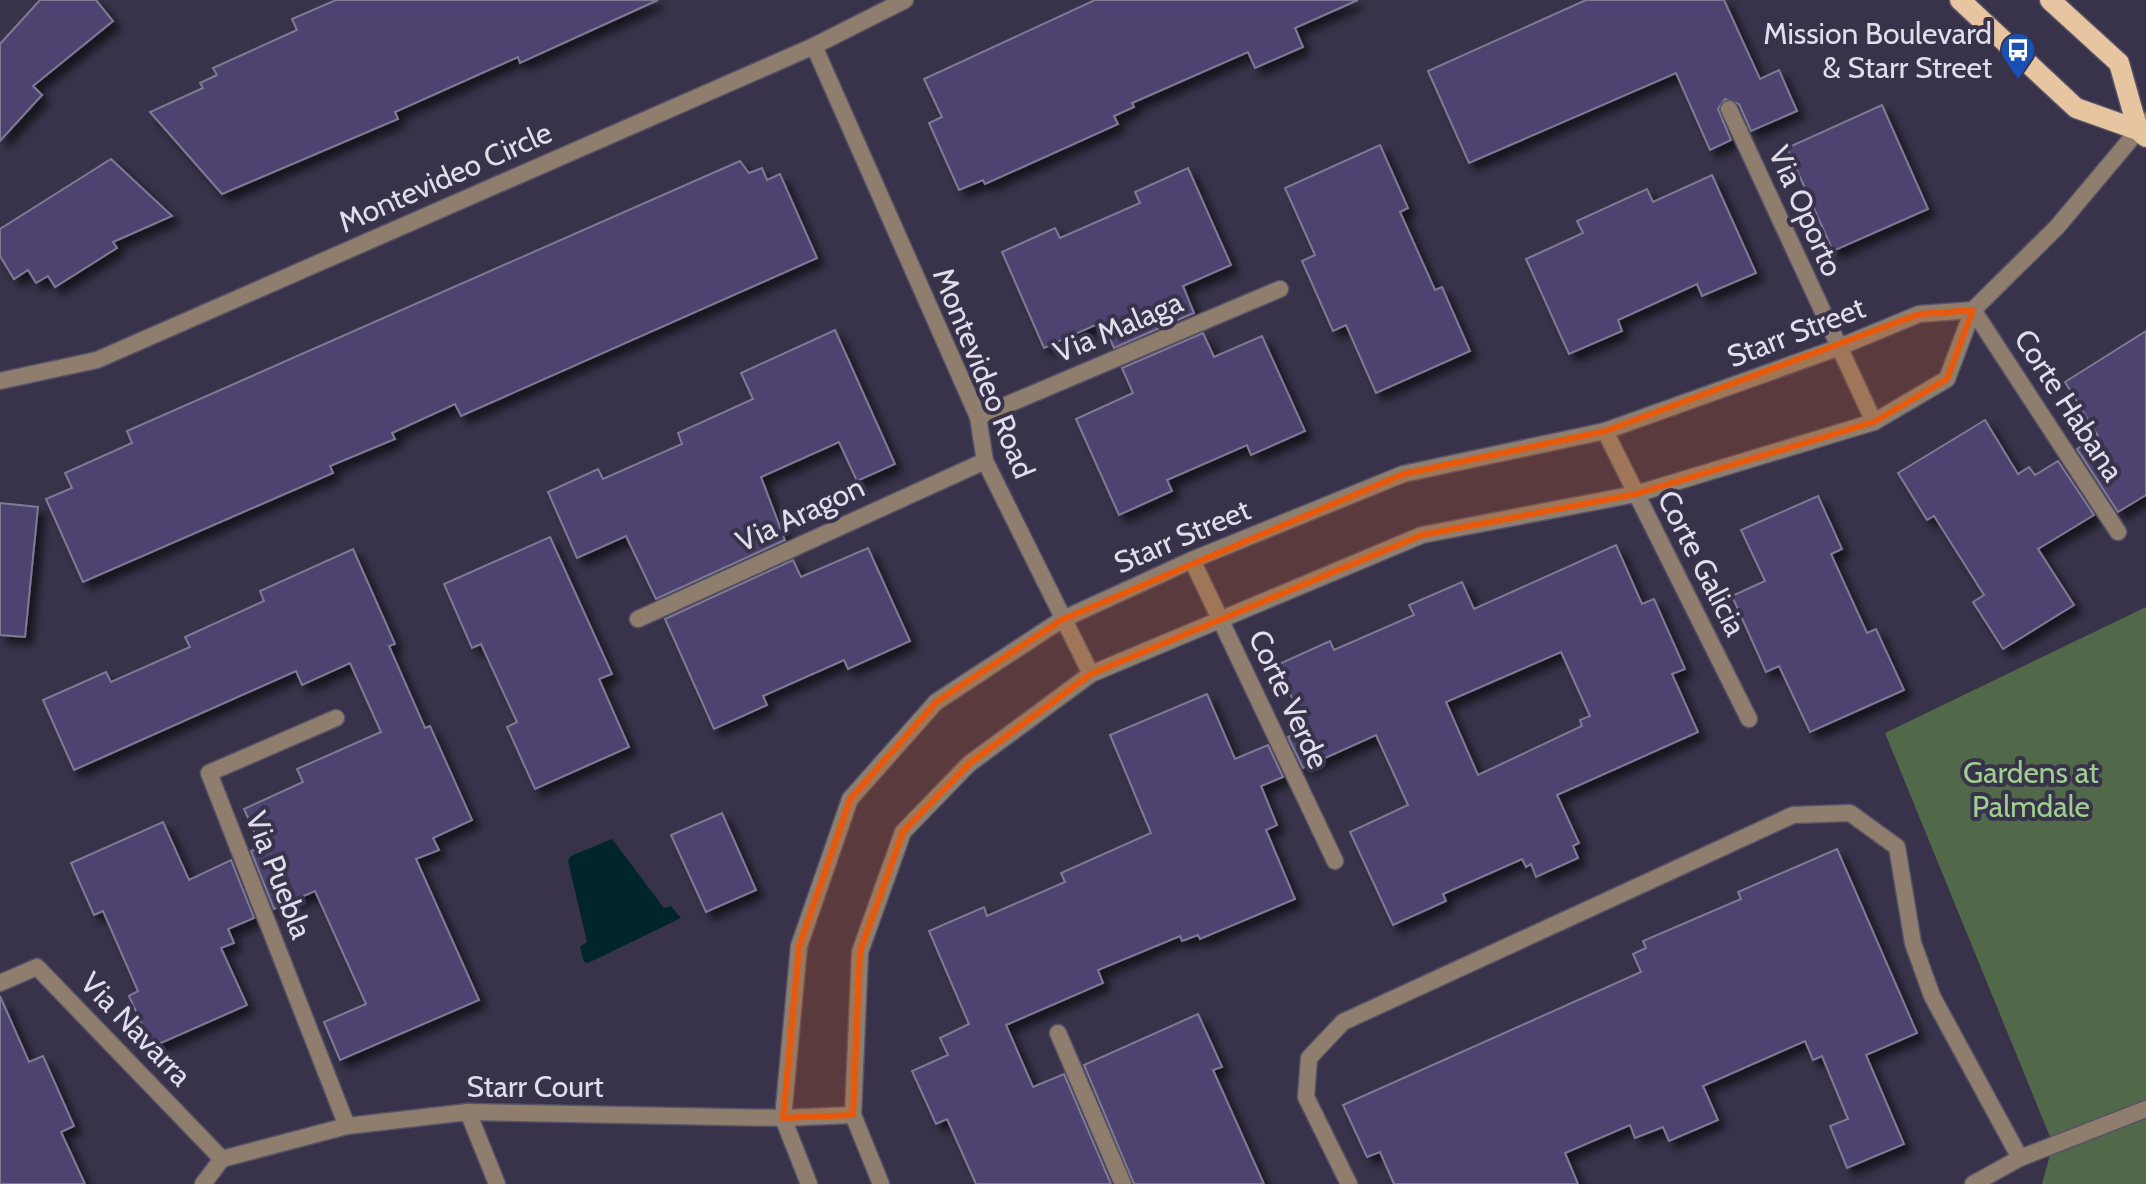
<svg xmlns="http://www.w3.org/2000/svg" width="2146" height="1184" viewBox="0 0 2146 1184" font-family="Cabin,sans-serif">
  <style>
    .green { fill: #516949 }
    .water { fill: #00252a }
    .building { fill: #4e436f; stroke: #7f7a94; stroke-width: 2; fill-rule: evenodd; filter: url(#shadow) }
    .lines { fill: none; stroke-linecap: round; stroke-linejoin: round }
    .service-casing { stroke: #565267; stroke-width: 19 }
    .minor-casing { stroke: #565267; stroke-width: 19 }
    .primary-casing { stroke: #565267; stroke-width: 23 }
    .service { stroke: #8f7e6d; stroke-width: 16 }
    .minor { stroke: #8f7e6d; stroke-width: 16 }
    .primary { stroke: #e7c5a0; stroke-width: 20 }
    .marked { fill: #e8590c; fill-opacity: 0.2; stroke: #e8590c; stroke-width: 6; stroke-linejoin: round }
    .labels { text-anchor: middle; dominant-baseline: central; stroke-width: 8; stroke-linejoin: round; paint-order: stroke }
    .poi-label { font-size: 30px; fill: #e0ddec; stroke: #38334a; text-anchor: end }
    .street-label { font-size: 30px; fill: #e0ddec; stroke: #38334a }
    .park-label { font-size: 30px; fill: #9fcf8e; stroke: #38334a }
  </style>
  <defs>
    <filter id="shadow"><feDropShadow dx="7" dy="7" stdDeviation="4" flood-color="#0009"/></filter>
  </defs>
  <rect width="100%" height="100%" fill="#38334a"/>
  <!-- green -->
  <path class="green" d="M2146,607V1184H2042L2053,1144L1885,733Z"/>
  <!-- water -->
  <path class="water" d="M612,839L664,908L671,906L681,918L588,963L584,962L580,947L587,942L568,861L571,856Z"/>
  <!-- building -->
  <g class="building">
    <path d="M40,0H96L113,21L33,86L42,95L0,141V44Z"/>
    <path d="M336,0H658L520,63L518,57L395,112L398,119L222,194L150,112L203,88L200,83L217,75L213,68L297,30L292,19Z"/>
    <path d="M1095,0H1358L1295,28L1303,47L1255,68L1248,52L1132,103L1134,107L1114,116L1118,124L985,184L983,180L959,190L929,123L942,117L924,79Z"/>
    <path d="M1586,0H1724L1760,79L1779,70L1797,111L1751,131L1739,104L1725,99L1718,109L1731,140L1710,150L1676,73L1469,163L1428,71Z"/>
    <path d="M1882,105L1928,209L1833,251L1787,148Z"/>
    <path d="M1380,145L1408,208L1400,212L1435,290L1442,287L1470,351L1376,393L1346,325L1333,331L1302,261L1315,255L1285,188Z"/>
    <path d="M111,159L172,216L113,242L117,248L55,287L48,276L36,283L28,270L14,279L0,256V229Z"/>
    <path d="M740,161L749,173L762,168L767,180L780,174L817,258L461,416L455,404L392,433L395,439L330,466L333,473L83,582L46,499L72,488L65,473L132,443L127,431Z"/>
    <path d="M1188,168L1231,265L1183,286L1194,313L1114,348L1102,322L1044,348L1002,252L1055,228L1060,238L1140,203L1135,192Z"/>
    <path d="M1712,175L1756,273L1702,296L1697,284L1618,320L1622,331L1569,354L1526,259L1583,233L1577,221L1647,189L1653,202Z"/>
    <path d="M835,330L895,464L857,481L839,442L761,477L785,540L656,599L626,536L577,558L548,492L598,469L603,479L682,444L678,433L753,399L741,373Z"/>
    <path d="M2146,331V495L2118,512L2077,449L2098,436L2065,382Z"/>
    <path d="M1203,333L1214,357L1262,336L1305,431L1251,455L1247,445L1167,480L1172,491L1119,515L1076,419L1133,393L1122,368Z"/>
    <path d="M1985,420L2018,474L2029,467L2035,475L2058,461L2094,515L2038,549L2074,605L2003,649L1973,602L1984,595L1934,516L1927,520L1898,473Z"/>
    <path d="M1818,496L1842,549L1831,554L1867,633L1876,629L1904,690L1810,732L1779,666L1766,672L1732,596L1765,581L1741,530Z"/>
    <path d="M0,503L38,507L25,637L0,635Z"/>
    <path d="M550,537L612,674L599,679L629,747L535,789L507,727L517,722L481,644L472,648L444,584Z"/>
    <path d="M1616,545L1642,604L1654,599L1685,669L1672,674L1698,732L1557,795L1579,843L1573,846L1578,858L1536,877L1531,864L1526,867L1522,859L1443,894L1446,901L1393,925L1350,832L1408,805L1376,735L1303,768L1288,737L1306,729L1277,665L1330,641L1334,650L1414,615L1409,605L1462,582L1474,609ZM1561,652L1590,716L1580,720L1582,726L1478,775L1446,702Z"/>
    <path d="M868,548L910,641L848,669L844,660L763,696L767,705L714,729L665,619L793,560L801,577Z"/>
    <path d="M353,549L395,644L389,646L425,728L430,726L472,820L433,838L439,850L416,859L479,1000L340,1060L324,1022L366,1004L315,891L274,909L251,851L261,847L244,809L303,782L297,769L381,732L350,663L302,685L296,671L74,770L43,700L106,672L111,682L190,647L185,637L264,601L260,591Z"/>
    <path d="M1207,694L1235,759L1268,745L1283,777L1261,786L1277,825L1266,830L1295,899L1200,939L1198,935L1182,941L1180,936L1098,970L1103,983L1006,1025L1033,1087L1064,1074L1111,1184H976L947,1119L936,1124L912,1071L948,1055L940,1038L969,1024L929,931L984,907L987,916L1065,882L1061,873L1151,833L1110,735Z"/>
    <path d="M722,813L756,890L706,912L671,835Z"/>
    <path d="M163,822L189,880L231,860L254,918L228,929L234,943L221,948L247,1005L152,1047L129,996L138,991L103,911L94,915L71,863Z"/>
    <path d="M1837,849L1917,1033L1866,1055L1904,1144L1847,1168L1830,1126L1848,1119L1822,1056L1813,1060L1805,1041L1703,1086L1718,1120L1669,1141L1663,1127L1635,1138L1630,1125L1565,1153L1578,1184H1394L1380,1152L1367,1157L1343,1105L1641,972L1633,954L1646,948L1643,941L1741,899L1738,892Z"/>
    <path d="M0,996L29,1062L43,1056L74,1126L61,1132L85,1184H0Z"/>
    <path d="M1198,1014L1222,1067L1213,1070L1264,1184H1134L1084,1065Z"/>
  </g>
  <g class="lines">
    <!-- service casing -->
    <g class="service-casing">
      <path id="service" d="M1973,1184L2020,1158"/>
    </g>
    <!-- minor casing -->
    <g class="minor-casing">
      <g id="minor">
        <path d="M814,46L978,417L985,461L1091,674"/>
        <path d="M1729,109L1874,422"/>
        <path d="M1973,310L2118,532"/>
        <path d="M0,381L97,360L814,46L905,0"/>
        <path d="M978,417L1280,289"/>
        <path d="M1605,431L1749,719"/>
        <path d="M1192,560L1335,861"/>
        <path d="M638,619L985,461"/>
        <path d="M336,718L209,773L347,1126"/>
        <path d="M0,983L37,967L222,1159"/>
        <path d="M1058,1033L1123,1184"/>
        <path d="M468,1112L497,1184"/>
        <path d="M222,1159L347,1126L468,1112L783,1118L853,1115"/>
        <path d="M203,1184L222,1159"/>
        <path d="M809,1184L783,1118L799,946L850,799L936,702L1061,620L1192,560L1403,474L1605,431L1837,348L1919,314L1973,310"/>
        <path d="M881,1184L853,1115L860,952L903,832L969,764L1091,674L1422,535L1636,494L1874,422L1947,379L1973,310L2057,227L2146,121"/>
        <path d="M1349,1184L1306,1097L1309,1058L1343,1022L1793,815L1850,813L1897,847L1913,943L1932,996L2020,1158L2146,1109"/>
      </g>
    </g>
    <!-- primary casing -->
    <g class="primary-casing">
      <g id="primary">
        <path d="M1960,0L2076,108L2138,130L2146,137"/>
        <path d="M2050,0L2119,63L2138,130"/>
      </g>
    </g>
    <!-- service -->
    <use href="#service" class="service"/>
    <!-- minor -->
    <use href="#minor" class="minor"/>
    <!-- primary -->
    <use href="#primary" class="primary"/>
  </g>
  <!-- marked area -->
  <path class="marked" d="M1973,310L1947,379L1874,422L1636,494L1422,535L1091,674L969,764L903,832L860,952L853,1115L783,1118L799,946L850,799L936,702L1061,620L1403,474L1605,431L1919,314Z"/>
  <!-- icons -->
  <defs>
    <g id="bus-pin" transform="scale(1.8)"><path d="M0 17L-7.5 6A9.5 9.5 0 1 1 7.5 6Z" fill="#1a4fb4" stroke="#38334a"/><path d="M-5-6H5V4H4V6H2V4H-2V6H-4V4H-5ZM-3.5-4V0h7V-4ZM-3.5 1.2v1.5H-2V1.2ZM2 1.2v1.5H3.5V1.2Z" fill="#fff"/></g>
  </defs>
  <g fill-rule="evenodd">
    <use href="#bus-pin" x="2018" y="50"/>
  </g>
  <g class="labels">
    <!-- poi labels -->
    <g class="poi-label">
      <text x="1992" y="33">Mission Boulevard<tspan x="1992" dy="34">&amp; Starr Street</tspan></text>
    </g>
    <!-- street labels -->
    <g class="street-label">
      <text transform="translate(445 177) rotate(-24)">Montevideo Circle</text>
      <text transform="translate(1806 211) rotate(66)">Via Oporto</text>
      <text transform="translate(1118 327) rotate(-23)">Via Malaga</text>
      <text transform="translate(1796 332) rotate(-21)">Starr Street</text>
      <text transform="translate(984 373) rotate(68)">Montevideo Road</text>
      <text transform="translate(2069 405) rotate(57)">Corte Habana</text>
      <text transform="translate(800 514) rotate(-25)">Via Aragon</text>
      <text transform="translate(1182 536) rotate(-23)">Starr Street</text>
      <text transform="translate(1702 563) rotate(63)">Corte Galicia</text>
      <text transform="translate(1289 699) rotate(65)">Corte Verde</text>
      <text transform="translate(279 875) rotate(69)">Via Puebla</text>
      <text transform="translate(136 1029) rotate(46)">Via Navarra</text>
      <text x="535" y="1086">Starr Court</text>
    </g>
    <!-- park labels -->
    <g class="park-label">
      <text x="2031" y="772">Gardens at<tspan x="2031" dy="34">Palmdale</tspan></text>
    </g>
  </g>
</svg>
